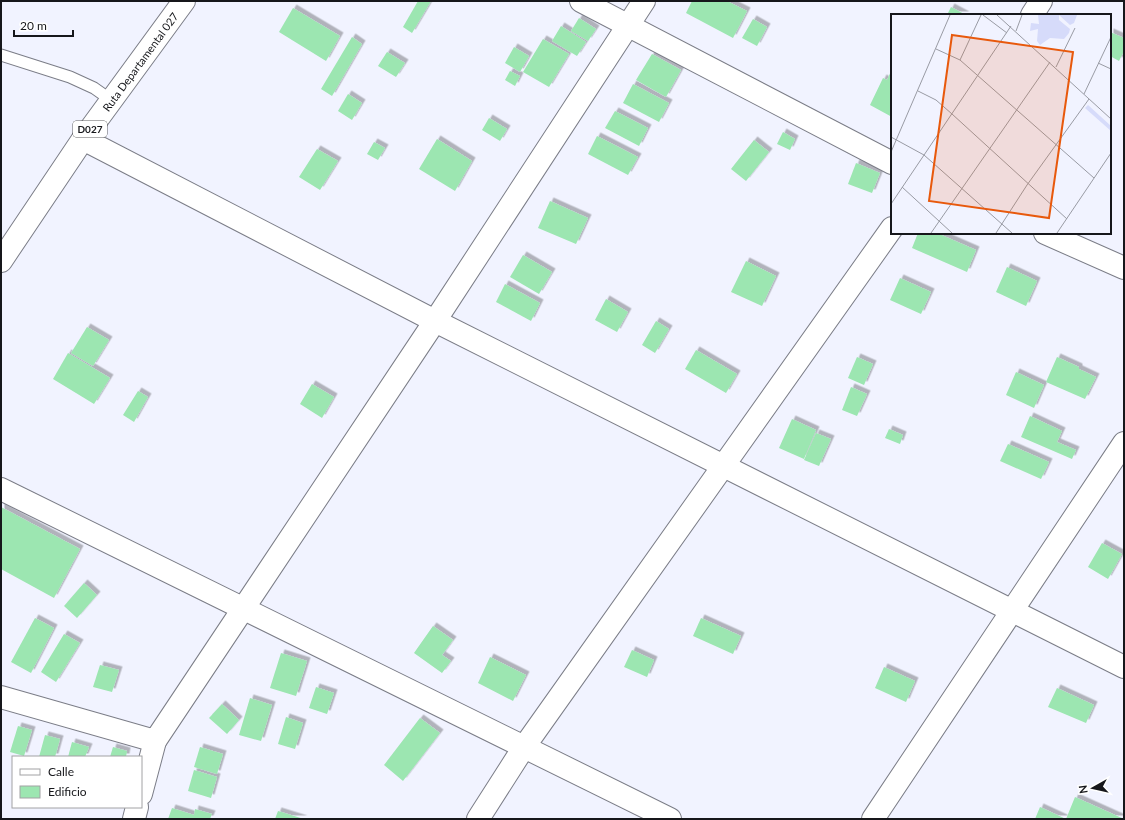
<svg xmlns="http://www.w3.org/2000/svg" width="1125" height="820" viewBox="0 0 1125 820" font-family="Lato,sans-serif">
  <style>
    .building { fill: #9ce6b1; filter: url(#shadow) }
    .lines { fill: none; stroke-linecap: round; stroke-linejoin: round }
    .lane-casing { stroke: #7b7d87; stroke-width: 13 }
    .street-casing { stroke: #7b7d87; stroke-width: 24 }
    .primary-casing { stroke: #7b7d87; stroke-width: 24 }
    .lane { stroke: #fff; stroke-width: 11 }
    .street { stroke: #fff; stroke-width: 22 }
    .primary { stroke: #fff; stroke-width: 22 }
    .labels { text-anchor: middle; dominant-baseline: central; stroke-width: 3.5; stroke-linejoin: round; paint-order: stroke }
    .shield { fill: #fff; stroke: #5c5d5f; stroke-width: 1 }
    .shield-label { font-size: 10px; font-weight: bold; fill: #16171b }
    .street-label { font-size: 11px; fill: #16171b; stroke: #fff }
    .inset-road { fill: none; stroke: #999ba4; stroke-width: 1 }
    .view { fill: #e8590c; fill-opacity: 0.15; stroke: #e8590c; stroke-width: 2 }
    .inset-edge { fill: none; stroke: #16171b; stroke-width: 2 }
  </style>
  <defs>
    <filter id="shadow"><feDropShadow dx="3.5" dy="-3.5" stdDeviation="0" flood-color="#0004"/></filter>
  </defs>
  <rect width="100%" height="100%" fill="#f1f3ff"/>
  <!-- building -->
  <g class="building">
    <path d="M418,1H431L412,33L403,27Z"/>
    <path d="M692,1H727L747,11L733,38L686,13Z"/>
    <path d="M951,7L966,15H947Z"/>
    <path d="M293,8L340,36L326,61L279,32Z"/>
    <path d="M579,18L596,29L588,41L571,31Z"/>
    <path d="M753,19L767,27L757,46L742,38Z"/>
    <path d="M561,26L586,42L577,56L552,41Z"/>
    <path d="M1110,32L1124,38V51L1119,61L1110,56Z"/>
    <path d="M352,37L362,44L332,96L321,89Z"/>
    <path d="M543,39L569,54L549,87L523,72Z"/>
    <path d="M514,47L529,56L520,72L505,63Z"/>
    <path d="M387,52L405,63L396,77L378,66Z"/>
    <path d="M652,54L681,70L666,97L636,80Z"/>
    <path d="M892,69V117L870,105L883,78L887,80Z"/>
    <path d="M510,71L520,76L515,86L505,80Z"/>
    <path d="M633,84L669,103L659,122L623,103Z"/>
    <path d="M348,94L362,103L352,120L338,111Z"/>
    <path d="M615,111L648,128L639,146L605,128Z"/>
    <path d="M489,118L507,129L500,141L482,130Z"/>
    <path d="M783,132L795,139L790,150L777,144Z"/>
    <path d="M597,136L638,157L628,175L588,154Z"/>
    <path d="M437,139L472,161L455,191L419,169Z"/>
    <path d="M754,140L769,152L746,181L731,169Z"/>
    <path d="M374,142L385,148L378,160L367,154Z"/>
    <path d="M317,149L338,161L320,190L299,177Z"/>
    <path d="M856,163L880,173L872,193L848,184Z"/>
    <path d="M550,201L588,218L576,244L538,228Z"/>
    <path d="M918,233H937L976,250L967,272L912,248Z"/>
    <path d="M523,255L552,272L539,294L510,277Z"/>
    <path d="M746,261L776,276L762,306L731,292Z"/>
    <path d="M1007,267L1037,281L1026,306L996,292Z"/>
    <path d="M900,278L931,292L921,314L890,300Z"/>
    <path d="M505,284L540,303L531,321L496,302Z"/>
    <path d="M606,299L628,312L617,332L595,320Z"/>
    <path d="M656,321L669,329L655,353L642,345Z"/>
    <path d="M87,327L109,340L93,366L71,353Z"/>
    <path d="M696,350L737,374L726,393L685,369Z"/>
    <path d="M68,353L110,378L94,404L53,379Z"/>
    <path d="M857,357L873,364L864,385L848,378Z"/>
    <path d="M1057,357L1079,367V369L1096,377L1085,399L1046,382Z"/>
    <path d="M1016,372L1044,385L1034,408L1006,395Z"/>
    <path d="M312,384L334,397L322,418L300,404Z"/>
    <path d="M851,387L867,394L857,416L842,410Z"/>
    <path d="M138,391L148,397L134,422L123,415Z"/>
    <path d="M1030,416L1062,431L1057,442L1076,450L1072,459L1021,437Z"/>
    <path d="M792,419L816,430L804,459L779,448Z"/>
    <path d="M889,429L903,435L900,444L885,438Z"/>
    <path d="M816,433L831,439L819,466L804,460Z"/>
    <path d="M1008,444L1049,462L1041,479L1000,461Z"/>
    <path d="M1,507L80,549L54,598L1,569Z"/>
    <path d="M1102,543L1122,554L1108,579L1088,567Z"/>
    <path d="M84,583L97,595L77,618L64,606Z"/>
    <path d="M35,618L54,628L31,673L11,662Z"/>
    <path d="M701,618L741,636L733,654L693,636Z"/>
    <path d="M433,626L453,640L442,655L451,661L442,673L414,653Z"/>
    <path d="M64,634L80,643L56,682L41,672Z"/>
    <path d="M632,650L654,660L647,677L624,667Z"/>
    <path d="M281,653L307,661L296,696L270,688Z"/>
    <path d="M490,657L526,675L513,701L478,683Z"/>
    <path d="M100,665L119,670L112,692L93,687Z"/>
    <path d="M884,667L915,681L906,702L875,688Z"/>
    <path d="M316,687L334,693L327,714L309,708Z"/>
    <path d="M1057,688L1094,705L1086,723L1048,707Z"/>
    <path d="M250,698L272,705L261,741L239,735Z"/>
    <path d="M222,704L239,720L227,734L209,718Z"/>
    <path d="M286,717L303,723L295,749L278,744Z"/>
    <path d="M420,718L440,733L403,781L384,765Z"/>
    <path d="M18,726L32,730L24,756L10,752Z"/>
    <path d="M45,735L60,739L55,757H39Z"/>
    <path d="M72,742L89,747L85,757H68Z"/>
    <path d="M113,747L127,751L126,757H110Z"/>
    <path d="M200,747L223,754L217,774L194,767Z"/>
    <path d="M194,770L217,777L211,798L188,791Z"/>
    <path d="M1075,797L1124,819H1035L1040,807L1066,819Z"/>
    <path d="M172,808L194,815L195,809L212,814L210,819H168Z"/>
    <path d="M278,811L304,819H275Z"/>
  </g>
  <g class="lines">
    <!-- lane casing -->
    <g class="lane-casing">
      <path id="lane" d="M1,55L70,77L94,88L111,100"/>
    </g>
    <!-- street casing -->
    <g class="street-casing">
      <g id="street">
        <path d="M581,1L892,163"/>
        <path d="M1032,15L1041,1"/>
        <path d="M83,139L435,321L1124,667"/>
        <path d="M1045,233L1124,268"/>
        <path d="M1,489L670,819"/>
        <path d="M1,697L155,741L435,321L644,1"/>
        <path d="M141,794L155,741"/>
        <path d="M134,819L137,807"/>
        <path d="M478,819L524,747L892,228"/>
        <path d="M873,819L1124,443"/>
      </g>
    </g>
    <!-- primary casing -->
    <g class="primary-casing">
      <g id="primary">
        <path id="s1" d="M1,261L83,139L184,1"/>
      </g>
    </g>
    <!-- lane -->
    <use href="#lane" class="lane"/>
    <!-- street -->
    <use href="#street" class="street"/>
    <!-- primary -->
    <use href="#primary" class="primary"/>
  </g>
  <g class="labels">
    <!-- shield labels -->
    <rect class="shield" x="73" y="121" width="34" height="16" rx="3"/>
    <g class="shield-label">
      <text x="90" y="129">D027</text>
    </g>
    <!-- street labels -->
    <g class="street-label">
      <text stroke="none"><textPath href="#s1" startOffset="243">Ruta Departamental 027</textPath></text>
    </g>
  </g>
  <!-- overview -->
  <g transform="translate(891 14)">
    <rect width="220" height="220" fill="#f1f3ff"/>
    <path d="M147,1H186L183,9L179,11L168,1V6L179,15L178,19L173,25L159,24L149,31L146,27L147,15L139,17L140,9L148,10ZM197,91L220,112V117L194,94Z" fill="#d6dbfa"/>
    <path class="inset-road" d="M90,1L69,46L203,164M92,1L116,19M106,1L220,105M125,17L131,1M45,35L69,46M207,49L220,55M165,53L184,14M27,77L45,86L61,100L176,205M193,80L220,23M0,123L33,141L121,219M0,138L59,1M11,173L61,219M0,190L120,12M40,219L159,48M105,219L136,171L198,85M166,219L220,139"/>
    <path class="view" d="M61,21L182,38L158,204L38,187Z"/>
    <rect width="220" height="220" class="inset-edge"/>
  </g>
  <!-- border -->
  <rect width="1125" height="820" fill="none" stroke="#16171b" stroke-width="4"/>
  <!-- legend -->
  <rect x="12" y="756" width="130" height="52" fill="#ffffff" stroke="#a2a2a4"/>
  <rect x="20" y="769" width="20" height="6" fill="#ffffff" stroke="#a2a2a4"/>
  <text x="48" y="776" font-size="12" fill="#16171b">Calle</text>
  <rect x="20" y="786" width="20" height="12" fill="#9ce6b1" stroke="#a2a2a4"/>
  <text x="48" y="796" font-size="12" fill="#16171b">Edificio</text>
  <!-- north arrow -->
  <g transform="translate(1093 788) rotate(262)" stroke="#ffffff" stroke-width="3" paint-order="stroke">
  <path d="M0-3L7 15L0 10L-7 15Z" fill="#16171b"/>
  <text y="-6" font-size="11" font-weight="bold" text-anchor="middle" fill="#16171b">N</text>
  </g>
  <!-- scale -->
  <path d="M14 30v6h59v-6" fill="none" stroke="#16171b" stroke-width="2"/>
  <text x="20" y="30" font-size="12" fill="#16171b" stroke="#ffffff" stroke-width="3" paint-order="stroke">20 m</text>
</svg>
